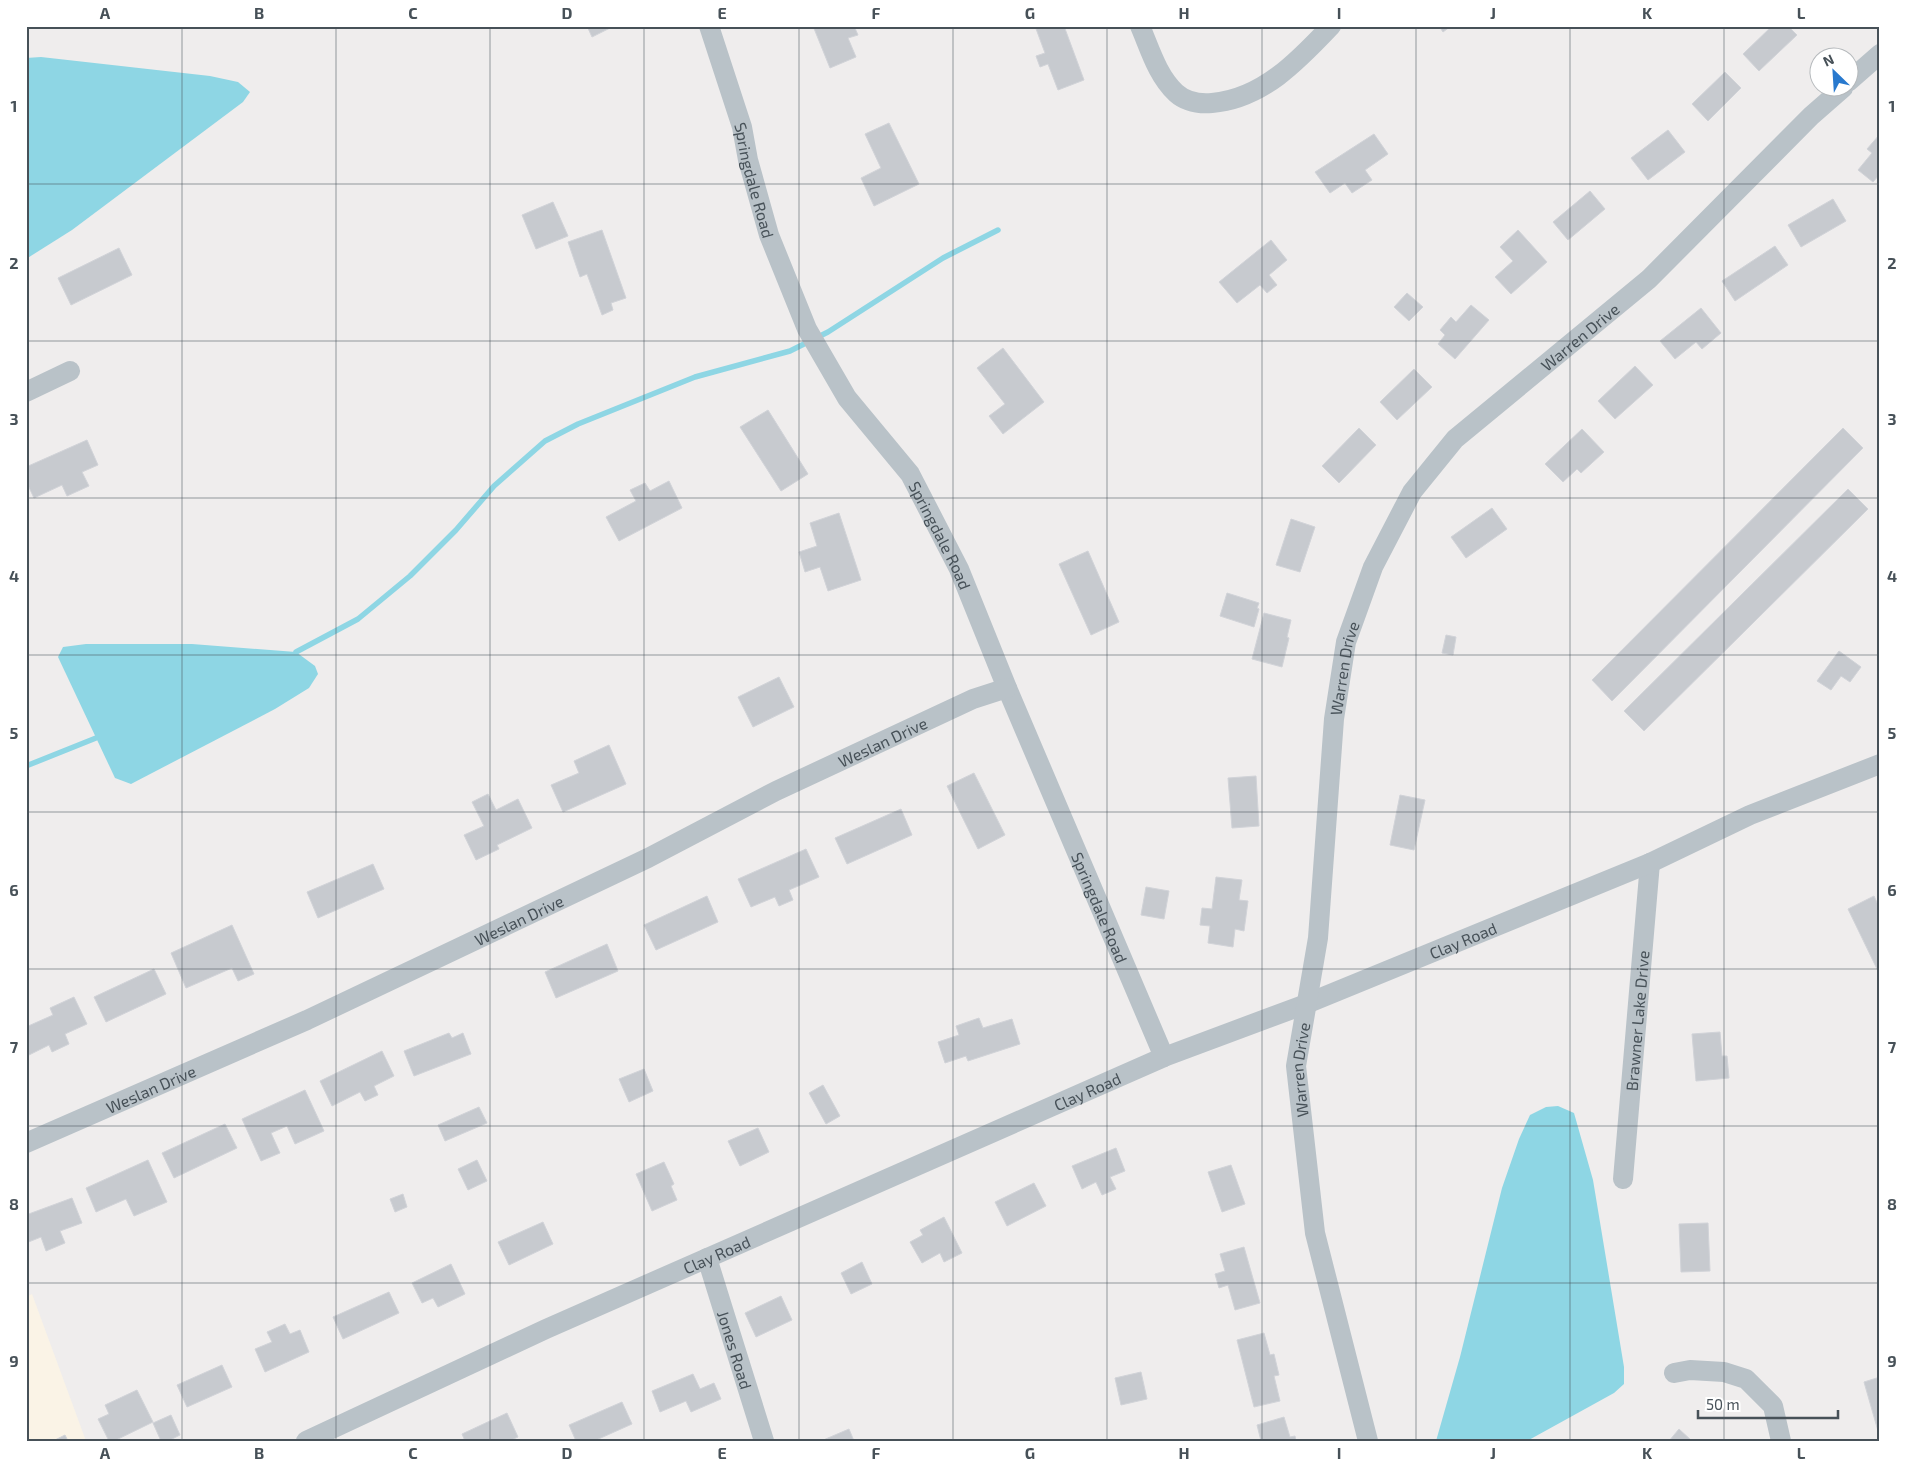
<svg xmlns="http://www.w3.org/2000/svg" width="1906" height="1467" viewBox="0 0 1906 1467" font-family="'Exo 2',sans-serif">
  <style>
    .commercial { fill: #faf3e6 }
    .water { fill: #8ed6e4 }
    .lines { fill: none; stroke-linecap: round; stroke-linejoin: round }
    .stream { stroke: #8ed6e4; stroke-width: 5.5 }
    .building { fill: #c7cacf; stroke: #d1d3d8 }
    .minor { stroke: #b9c2c8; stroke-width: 20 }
    .grid { fill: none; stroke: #475158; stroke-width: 1; stroke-opacity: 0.55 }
    .labels { text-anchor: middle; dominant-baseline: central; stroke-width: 4; stroke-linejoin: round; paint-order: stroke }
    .street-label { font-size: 16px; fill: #475158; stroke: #fff }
    .neatline { fill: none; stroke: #475158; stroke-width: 2 }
    .grid-label { font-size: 16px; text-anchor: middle; font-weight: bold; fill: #475158 }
  </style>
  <rect width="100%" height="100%" fill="#efeded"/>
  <!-- commercial -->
  <path class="commercial" d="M32,1294L86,1441H26V1297Z"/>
  <!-- water -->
  <g class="water">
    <path d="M41,57L210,76L238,82L250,92L243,102L72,230L26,259V58Z"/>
    <path d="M86,644H192L296,652L315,666L318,674L309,688L275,709L131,784L115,778L58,657L63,647Z"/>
    <path d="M1558,1106L1574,1113L1593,1180L1624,1367V1384L1614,1393L1527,1441H1436L1460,1357L1502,1188L1519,1139L1530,1115L1546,1107Z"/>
  </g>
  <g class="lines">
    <!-- stream -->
    <g class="stream">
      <path d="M296,652L358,619L410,576L456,530L494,486L545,441L578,424L695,377L790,351L828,332L943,258L998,230"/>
      <path d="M26,766L96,738"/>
    </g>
  </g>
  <!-- building -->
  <g class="building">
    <path d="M587,26H614L592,37Z"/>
    <path d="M813,26H854L858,35L848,38L856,57L830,68Z"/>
    <path d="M1035,26H1064L1084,80L1058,90L1048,64L1040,67L1036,56L1045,53Z"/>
    <path d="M1439,26H1451L1443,32Z"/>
    <path d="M1772,26H1788L1797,35L1759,71L1743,54Z"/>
    <path d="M1725,72L1741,88L1708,121L1692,104Z"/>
    <path d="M889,123L919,184L874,206L861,178L881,168L865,134Z"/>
    <path d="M1668,130L1685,152L1648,180L1631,158Z"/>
    <path d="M1374,134L1388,154L1365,170L1372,180L1352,193L1345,183L1330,193L1315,172Z"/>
    <path d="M1880,134V174L1873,182L1858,170L1872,153L1867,149Z"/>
    <path d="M1590,191L1605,209L1568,240L1553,222Z"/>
    <path d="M1833,199L1846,221L1801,247L1788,225Z"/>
    <path d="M553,202L568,236L536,249L522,215Z"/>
    <path d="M602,230L626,298L611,303L613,310L602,315L587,274L580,277L568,242Z"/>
    <path d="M1518,230L1547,262L1511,294L1495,277L1513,261L1500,247Z"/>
    <path d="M1271,240L1287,260L1269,275L1277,285L1267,293L1260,285L1237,303L1219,282Z"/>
    <path d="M1775,246L1788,265L1735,301L1722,281Z"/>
    <path d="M119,248L132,275L71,305L58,278Z"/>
    <path d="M1407,293L1423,307L1409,321L1394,307Z"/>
    <path d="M1471,305L1489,320L1455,359L1438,344L1445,335L1440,330L1451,317L1456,322Z"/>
    <path d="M1701,308L1721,333L1702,349L1696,342L1675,359L1660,341Z"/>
    <path d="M1003,348L1044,402L1003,434L989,416L1005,404L977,368Z"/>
    <path d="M1635,366L1653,385L1615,419L1598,401Z"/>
    <path d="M1414,369L1432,387L1397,420L1380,402Z"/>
    <path d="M768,410L808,474L781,491L740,427Z"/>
    <path d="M1359,428L1376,445L1339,483L1322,466Z"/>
    <path d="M1843,428L1863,448L1612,701L1592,680Z"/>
    <path d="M1582,429L1604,452L1581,473L1577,469L1563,482L1545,464Z"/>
    <path d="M87,440L98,465L82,472L89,486L67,496L62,485L34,498L26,481V467Z"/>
    <path d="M669,481L682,508L619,541L606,517L636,501L630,490L645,483L650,491Z"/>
    <path d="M1848,489L1868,509L1644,731L1624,711Z"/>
    <path d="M1492,508L1507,529L1466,558L1451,537Z"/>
    <path d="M839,513L861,580L828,591L820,567L805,572L799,552L817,546L810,523Z"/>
    <path d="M1291,519L1315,527L1300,572L1276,565Z"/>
    <path d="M1088,551L1119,622L1091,635L1059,564Z"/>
    <path d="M1227,593L1259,603L1257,608L1259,609L1254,627L1220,616Z"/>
    <path d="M1264,613L1291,620L1287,637L1289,638L1282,667L1252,659Z"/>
    <path d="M1446,635L1456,637L1453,655L1442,653Z"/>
    <path d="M1839,651L1861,667L1850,682L1841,676L1831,690L1817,681Z"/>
    <path d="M779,677L794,707L753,727L738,697Z"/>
    <path d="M609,745L626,784L563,812L551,785L579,773L574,761Z"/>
    <path d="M974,773L1005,835L978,849L947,786Z"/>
    <path d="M1256,776L1259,826L1232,828L1228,778Z"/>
    <path d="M488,794L496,810L518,799L532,828L497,845L499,849L476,860L464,835L484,826L472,802Z"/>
    <path d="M1400,795L1425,800L1414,850L1390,845Z"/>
    <path d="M901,809L912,835L847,864L835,838Z"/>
    <path d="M806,849L819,877L789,890L793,900L779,906L775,897L751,907L738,879Z"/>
    <path d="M373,864L384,889L318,918L307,892Z"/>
    <path d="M1216,877L1242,880L1239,900L1248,901L1244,931L1235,929L1233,947L1208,943L1210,926L1200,925L1202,908L1212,909Z"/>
    <path d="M1146,887L1169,891L1164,919L1141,915Z"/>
    <path d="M707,896L718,922L656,950L644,925Z"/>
    <path d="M1874,896L1880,909V970L1878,971L1848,909Z"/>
    <path d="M232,925L254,974L238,981L232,968L186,988L171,953Z"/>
    <path d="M607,944L618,971L556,998L545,972Z"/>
    <path d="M154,969L166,994L106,1022L94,997Z"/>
    <path d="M74,997L87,1024L65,1034L69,1044L52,1052L49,1045L27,1056L26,1027L53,1015L50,1008Z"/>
    <path d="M979,1018L983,1028L1012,1019L1020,1044L968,1061L966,1056L945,1063L938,1042L959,1035L956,1026Z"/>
    <path d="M1720,1032L1722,1056H1727L1729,1078L1696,1081L1692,1034Z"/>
    <path d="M449,1033L452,1038L463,1033L471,1054L414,1076L404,1051Z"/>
    <path d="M382,1051L394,1076L374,1086L378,1095L365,1101L360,1092L332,1106L320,1081Z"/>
    <path d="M644,1069L653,1091L629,1102L619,1079Z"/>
    <path d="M823,1085L840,1116L826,1124L809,1093Z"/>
    <path d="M305,1090L324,1131L295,1144L287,1126L271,1133L280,1153L261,1161L242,1119Z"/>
    <path d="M479,1107L487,1123L445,1141L438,1125Z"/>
    <path d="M225,1124L237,1148L174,1178L162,1153Z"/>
    <path d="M758,1128L769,1152L740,1166L728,1141Z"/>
    <path d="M1116,1148L1125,1171L1110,1177L1116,1189L1102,1195L1096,1182L1082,1189L1072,1166Z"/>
    <path d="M148,1160L167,1202L134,1216L126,1199L96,1212L86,1188Z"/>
    <path d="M477,1160L487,1181L468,1190L458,1169Z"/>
    <path d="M664,1162L674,1184L671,1186L677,1200L652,1211L636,1174Z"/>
    <path d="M1231,1165L1245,1204L1222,1212L1208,1172Z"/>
    <path d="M1034,1183L1046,1206L1007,1226L995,1202Z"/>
    <path d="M403,1194L407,1207L395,1212L390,1199Z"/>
    <path d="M72,1198L82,1223L60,1231L65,1243L46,1251L41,1237L26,1243V1215Z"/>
    <path d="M944,1217L962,1253L944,1262L940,1253L922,1263L910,1242L923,1235L920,1230Z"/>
    <path d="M543,1222L553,1244L509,1265L498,1242Z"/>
    <path d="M1708,1223L1710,1271L1681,1272L1679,1224Z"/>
    <path d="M1244,1247L1260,1303L1235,1310L1228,1285L1219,1288L1215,1274L1225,1271L1220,1254Z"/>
    <path d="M862,1262L872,1284L851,1294L841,1273Z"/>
    <path d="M451,1264L465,1294L438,1307L433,1298L422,1303L412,1283Z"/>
    <path d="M389,1292L399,1313L343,1339L333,1317Z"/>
    <path d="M781,1296L792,1320L756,1337L745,1313Z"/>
    <path d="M285,1324L290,1334L300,1330L309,1352L265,1372L255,1349L272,1342L267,1332Z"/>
    <path d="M1264,1333L1270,1355L1274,1354L1279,1375L1274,1376L1280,1401L1254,1407L1237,1340Z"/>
    <path d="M222,1365L232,1387L187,1407L177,1385Z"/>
    <path d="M1141,1372L1147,1399L1121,1405L1115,1378Z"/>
    <path d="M693,1374L700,1389L714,1383L721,1399L691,1412L686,1401L660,1412L652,1391Z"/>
    <path d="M1880,1377V1438L1864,1382Z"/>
    <path d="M137,1390L153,1422L114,1441H109L98,1419L109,1414L105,1405Z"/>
    <path d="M622,1402L632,1424L594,1441H576L569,1425Z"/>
    <path d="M507,1413L518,1437L509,1441H465L462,1434Z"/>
    <path d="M171,1415L180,1435L168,1441H161L153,1423Z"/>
    <path d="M1284,1417L1290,1437L1295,1436L1296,1441H1261L1257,1425Z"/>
    <path d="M849,1429L854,1441H821Z"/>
    <path d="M1679,1429L1692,1441H1669Z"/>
    <path d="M65,1435L68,1441H53Z"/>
  </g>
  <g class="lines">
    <!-- minor -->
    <g class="minor">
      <path id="s1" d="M709,26L742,127L748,160L769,235L807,329L847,398L910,474L959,569L1007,688L1164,1057"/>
      <path d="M1140,26C1150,49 1157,75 1176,93C1186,102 1200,104 1212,103C1262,99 1298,61 1331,26"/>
      <path d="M1848,82L1880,54"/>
      <path d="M26,392L70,371"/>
      <path id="s2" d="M26,1143L307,1020L648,858L776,791L973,699L1007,688"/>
      <path id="s3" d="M1623,1179L1650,863"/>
      <path id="s4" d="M707,1258L764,1441"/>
      <path d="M1674,1373L1690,1370L1724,1372L1746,1379L1773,1406L1781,1441"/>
      <path id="s5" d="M306,1441L546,1329L1164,1057L1306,1004L1650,863L1750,815L1880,764"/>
      <path id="s6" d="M1368,1441L1315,1233L1296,1066L1318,938L1334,719L1346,642L1373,567L1412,492L1455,439L1649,279L1811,116L1843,88"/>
    </g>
  </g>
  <!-- grid -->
  <path class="grid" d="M182,26V1441M336,26V1441M490,26V1441M644,26V1441M799,26V1441M953,26V1441M1107,26V1441M1262,26V1441M1416,26V1441M1570,26V1441M1724,26V1441M26,184H1880M26,341H1880M26,498H1880M26,655H1880M26,812H1880M26,969H1880M26,1126H1880M26,1283H1880"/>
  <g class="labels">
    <!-- street labels -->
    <g class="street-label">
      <text stroke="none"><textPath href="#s1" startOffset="161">Springdale Road</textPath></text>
      <text stroke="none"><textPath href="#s6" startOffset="1204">Warren Drive</textPath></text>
      <text stroke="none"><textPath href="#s1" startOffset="566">Springdale Road</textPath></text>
      <text stroke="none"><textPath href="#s6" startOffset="784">Warren Drive</textPath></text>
      <text stroke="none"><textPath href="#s2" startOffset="946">Weslan Drive</textPath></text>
      <text stroke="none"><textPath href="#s1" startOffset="971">Springdale Road</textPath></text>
      <text stroke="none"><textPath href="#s2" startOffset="541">Weslan Drive</textPath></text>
      <text stroke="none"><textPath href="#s5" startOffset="1261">Clay Road</textPath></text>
      <text stroke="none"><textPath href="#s3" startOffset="159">Brawner Lake Drive</textPath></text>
      <text stroke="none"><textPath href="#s6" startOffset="379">Warren Drive</textPath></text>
      <text stroke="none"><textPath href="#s2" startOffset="136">Weslan Drive</textPath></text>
      <text stroke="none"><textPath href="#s5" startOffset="856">Clay Road</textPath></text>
      <text stroke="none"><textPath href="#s5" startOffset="451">Clay Road</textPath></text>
      <text stroke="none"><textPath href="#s4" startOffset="96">Jones Road</textPath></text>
    </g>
  </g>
  <!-- border -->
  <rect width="1906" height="1467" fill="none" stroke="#ffffff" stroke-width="55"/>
  <!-- north arrow -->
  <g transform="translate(1834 72) rotate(335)"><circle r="24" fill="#ffffff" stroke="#b5b9bc"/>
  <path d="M0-4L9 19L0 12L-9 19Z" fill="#2879ce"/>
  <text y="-8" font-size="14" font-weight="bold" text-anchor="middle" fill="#475158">N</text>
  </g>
  <!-- scale -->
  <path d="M1698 1410v8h140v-8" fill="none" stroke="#475158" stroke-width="2.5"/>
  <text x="1706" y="1410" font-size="15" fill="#475158" stroke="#ffffff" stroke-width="4" paint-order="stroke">50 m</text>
  <rect x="28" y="28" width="1850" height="1412" class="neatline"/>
  <g class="grid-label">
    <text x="105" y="19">A</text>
    <text x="259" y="19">B</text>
    <text x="413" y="19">C</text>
    <text x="567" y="19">D</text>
    <text x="722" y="19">E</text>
    <text x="876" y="19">F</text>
    <text x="1030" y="19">G</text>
    <text x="1184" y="19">H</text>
    <text x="1339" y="19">I</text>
    <text x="1493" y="19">J</text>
    <text x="1647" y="19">K</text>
    <text x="1801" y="19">L</text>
    <text x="14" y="112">1</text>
    <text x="1892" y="112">1</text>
    <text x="14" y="269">2</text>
    <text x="1892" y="269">2</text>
    <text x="14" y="425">3</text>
    <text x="1892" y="425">3</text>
    <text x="14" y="582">4</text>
    <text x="1892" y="582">4</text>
    <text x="14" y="739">5</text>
    <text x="1892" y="739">5</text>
    <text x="14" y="896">6</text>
    <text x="1892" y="896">6</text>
    <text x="14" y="1053">7</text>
    <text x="1892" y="1053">7</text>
    <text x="14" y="1210">8</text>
    <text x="1892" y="1210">8</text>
    <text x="14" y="1367">9</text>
    <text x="1892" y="1367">9</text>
    <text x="105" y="1459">A</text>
    <text x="259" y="1459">B</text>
    <text x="413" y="1459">C</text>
    <text x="567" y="1459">D</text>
    <text x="722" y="1459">E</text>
    <text x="876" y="1459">F</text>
    <text x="1030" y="1459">G</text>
    <text x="1184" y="1459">H</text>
    <text x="1339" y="1459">I</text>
    <text x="1493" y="1459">J</text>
    <text x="1647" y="1459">K</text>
    <text x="1801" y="1459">L</text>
  </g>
</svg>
